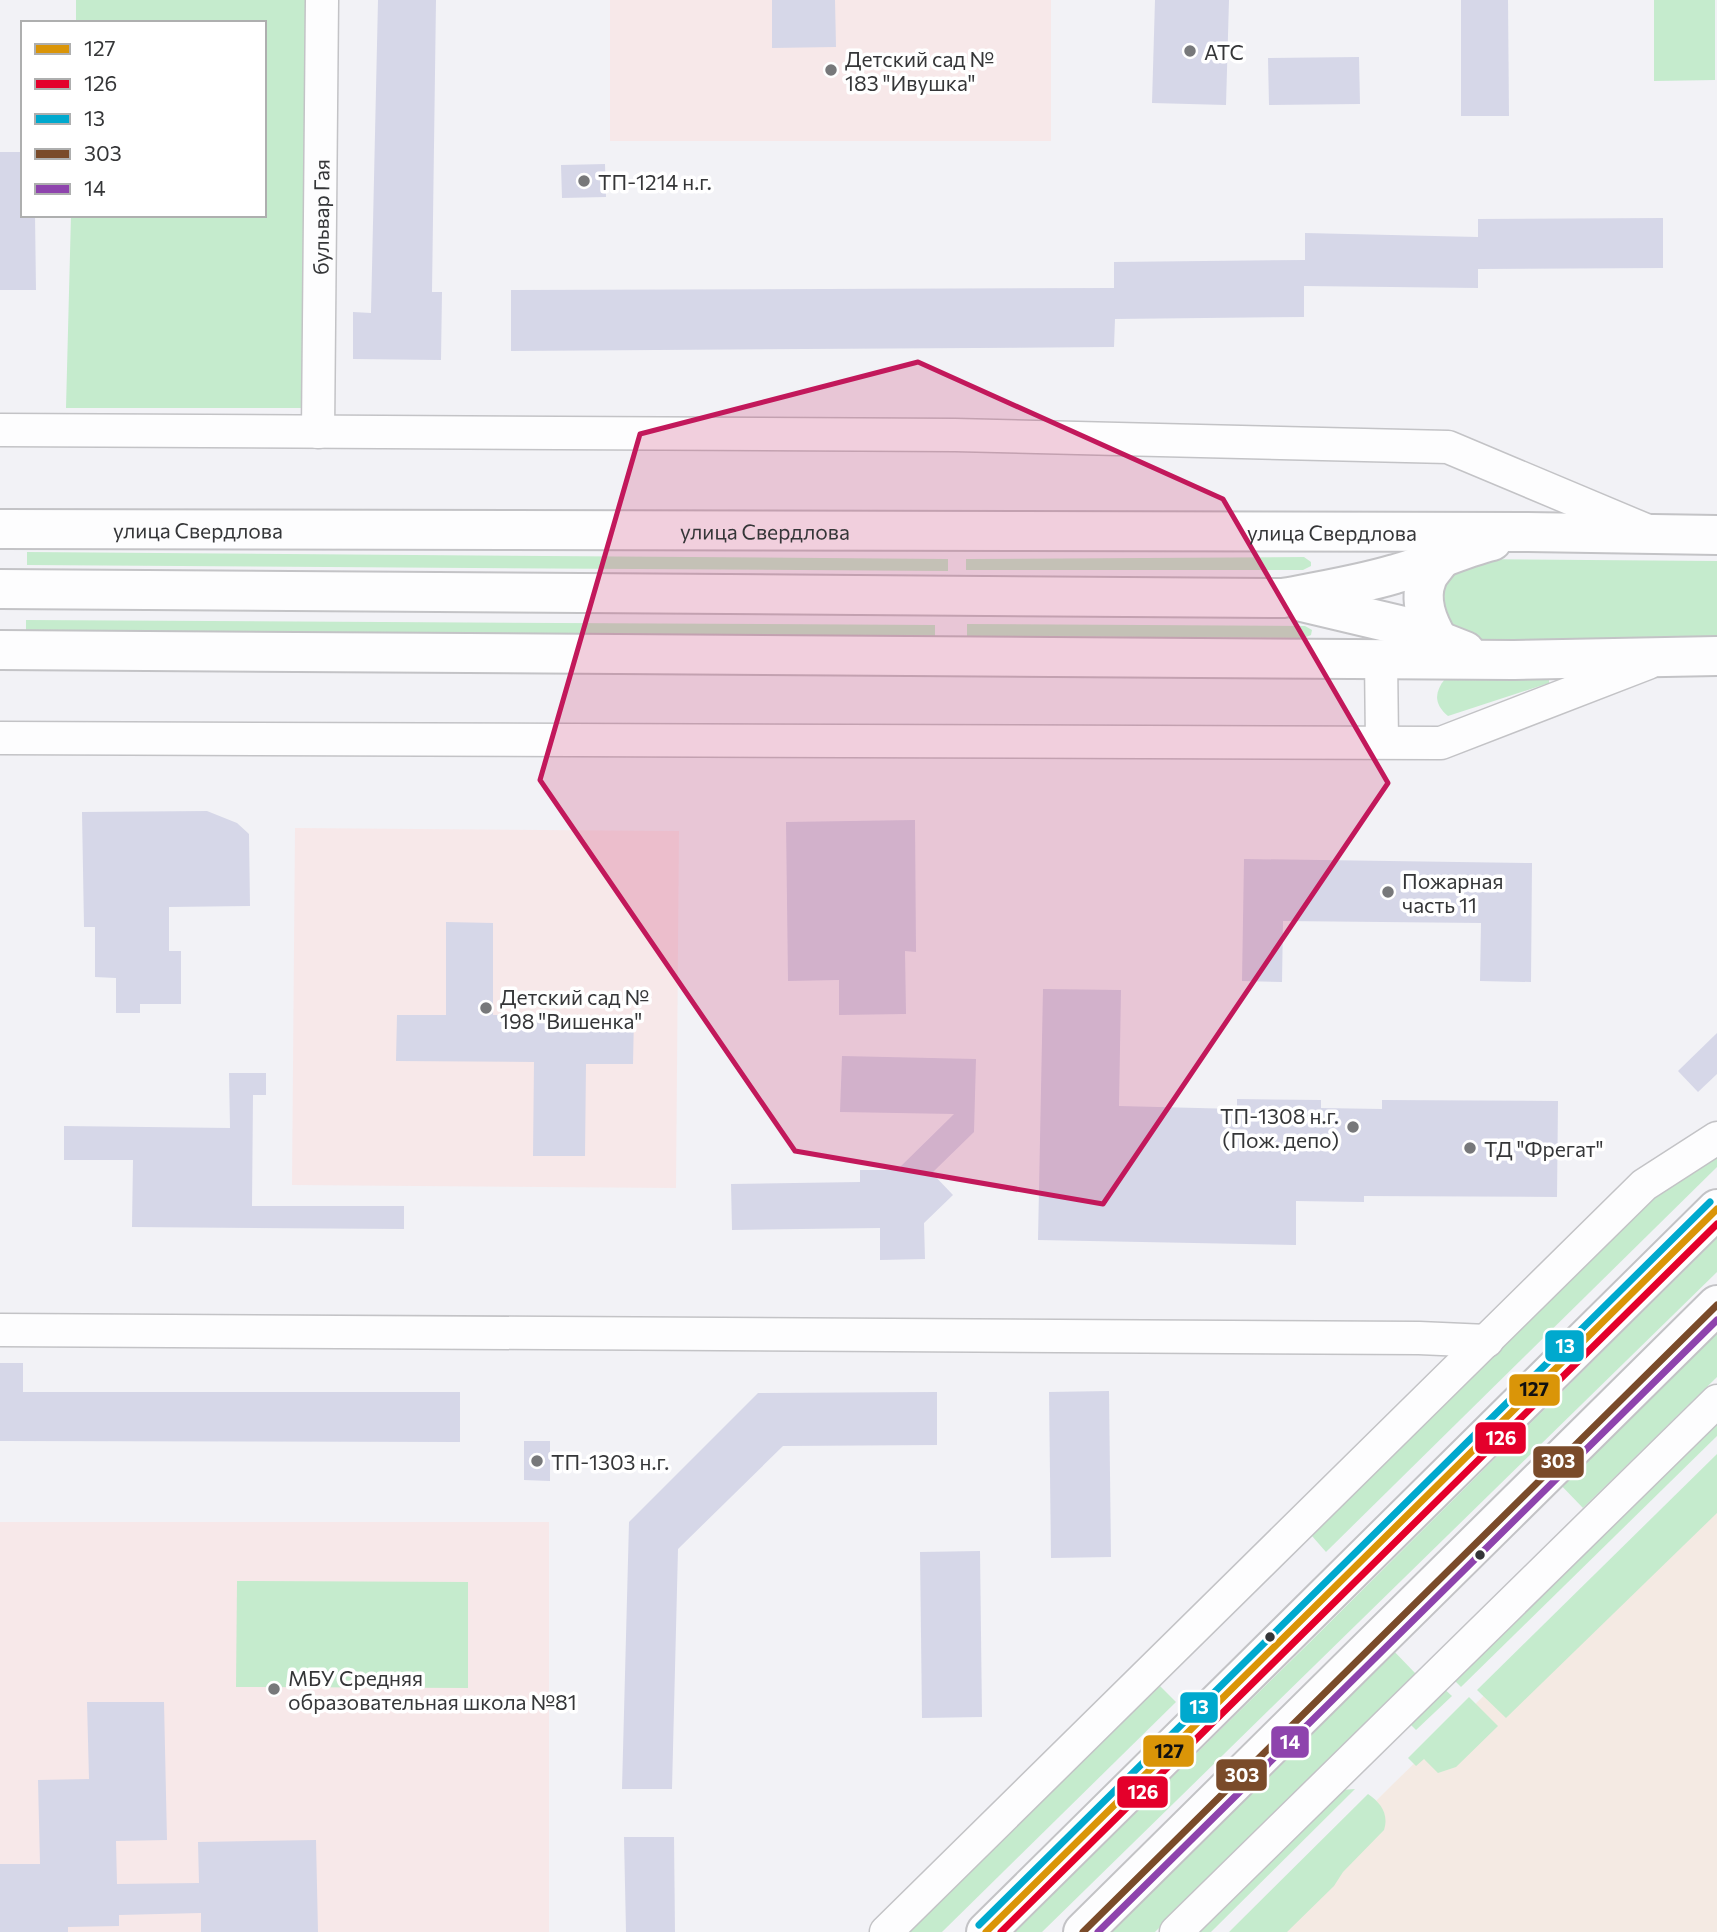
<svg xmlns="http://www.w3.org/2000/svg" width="1717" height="1932" viewBox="0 0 1717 1932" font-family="Commissioner,sans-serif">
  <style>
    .education { fill: #f7e8e9 }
    .medical { fill: #f4eae3 }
    .green { fill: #c5ebcd }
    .building { fill: #d6d7e8 }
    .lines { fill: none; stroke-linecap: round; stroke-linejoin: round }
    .minor-casing { stroke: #c3c3c6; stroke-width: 35 }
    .secondary-casing { stroke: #c3c3c6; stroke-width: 42 }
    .primary-casing { stroke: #c3c3c6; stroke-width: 42 }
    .minor { stroke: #fdfdfe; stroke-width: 32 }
    .secondary { stroke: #fdfdfe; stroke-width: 38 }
    .primary { stroke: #fdfdfe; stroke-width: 38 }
    .bus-1-casing { stroke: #fff; stroke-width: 12 }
    .bus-2-casing { stroke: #fff; stroke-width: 12 }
    .bus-3-casing { stroke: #fff; stroke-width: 12 }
    .bus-4-casing { stroke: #fff; stroke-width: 12 }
    .bus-5-casing { stroke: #fff; stroke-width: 12 }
    .bus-1 { stroke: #da9508; stroke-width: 7 }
    .bus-2 { stroke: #e4002b; stroke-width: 7 }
    .bus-3 { stroke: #00a9ce; stroke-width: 7 }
    .bus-4 { stroke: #7a4b2a; stroke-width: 7 }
    .bus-5 { stroke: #8e44ad; stroke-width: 7 }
    .marked { fill: #c2185b; fill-opacity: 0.2; stroke: #c2185b; stroke-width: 5; stroke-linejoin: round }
    .poi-dot { fill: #77787a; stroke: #fff; stroke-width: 2.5 }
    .bus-dot { fill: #353638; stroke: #fff; stroke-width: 2.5 }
    .labels { text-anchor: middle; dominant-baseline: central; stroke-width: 7; stroke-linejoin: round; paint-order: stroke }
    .poi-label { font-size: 21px; fill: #353638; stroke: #fff; text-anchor: start }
    .street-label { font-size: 21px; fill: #353638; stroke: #fff }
    .line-badge { stroke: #fff; stroke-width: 2.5 }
    .badge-label { font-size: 19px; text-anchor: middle; font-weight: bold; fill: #fff }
    .pale-badge-label { font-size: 19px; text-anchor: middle; font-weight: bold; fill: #111 }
  </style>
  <rect width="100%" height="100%" fill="#f2f2f6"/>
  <!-- education -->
  <g class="education">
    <rect x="610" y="0" width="441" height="141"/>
    <path d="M295,828L679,831L676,1188L292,1185Z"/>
    <rect x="0" y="1522" width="549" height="410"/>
  </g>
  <!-- medical -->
  <path class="medical" d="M1717,1469V1932H1244L1391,1786Z"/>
  <!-- green -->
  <g class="green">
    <path d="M76,0H313L311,408H66L71,215H264V23H76Z"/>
    <path d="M1654,0H1715V80L1654,81Z"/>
    <path d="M27,552L948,559V571L27,565Z"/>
    <path d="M1304,557L1311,562V566L1303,570H966V559Z"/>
    <path d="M1467,559L1717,561V641L1457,639L1434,586Z"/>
    <path d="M26,620L935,625V637L26,633Z"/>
    <path d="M967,624L1305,626L1312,630L1311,635L1304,638L967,636Z"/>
    <path d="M1445,679H1549V683L1448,716C1434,705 1434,692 1445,679Z"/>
    <path d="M1717,1144V1167L1326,1552L1305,1528L1635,1200Z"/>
    <path d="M1717,1238V1272L1042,1932H1014L1308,1644Z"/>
    <path d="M1717,1323V1377L1583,1508L1556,1480Z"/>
    <path d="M1717,1415V1436L1461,1687L1452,1678Z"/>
    <path d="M1717,1454V1513L1506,1718L1477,1690Z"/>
    <path d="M237,1581L468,1582V1688L236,1687Z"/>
    <path d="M1389,1646L1416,1674L1155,1932H1099Z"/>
    <path d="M1153,1679L1176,1702L942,1932H896Z"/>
    <path d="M1442,1687L1452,1696L1416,1730L1407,1721Z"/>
    <path d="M1469,1697L1498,1726L1456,1767L1438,1773L1424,1759L1416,1766L1408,1758Z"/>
    <path d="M1355,1789L1211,1932H1191L1341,1790Z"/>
    <path d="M1368,1794C1381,1803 1389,1814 1384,1830L1343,1872L1334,1886L1287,1932H1229Z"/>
  </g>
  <!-- building -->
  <g class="building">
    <path d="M378,0H436L432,292H442L441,360L353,359V312L371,313Z"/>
    <path d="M772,0H835L836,47L772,48Z"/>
    <path d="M1155,0H1229L1226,105L1152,103Z"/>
    <path d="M1461,0H1508L1509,116H1461Z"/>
    <path d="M1359,57L1360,104L1269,105L1268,58Z"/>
    <path d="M0,152H23V215H35L36,290H0Z"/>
    <path d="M605,164L606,197L562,198L561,165Z"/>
    <path d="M1663,218V268L1478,269V288L1304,286V317L1115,319L1114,347L511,351V290L1114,288V262L1305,260V233L1478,237V219Z"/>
    <path d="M207,811L237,823L249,834L250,906L169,907V951H181V1004H140V1013H116V978L95,977V927H84L82,812Z"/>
    <path d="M915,820L916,952L905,951L906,1014L839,1015V980L788,981L786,822Z"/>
    <path d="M1244,859L1532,863L1531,982L1480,981L1481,923L1283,921L1282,982L1242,981Z"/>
    <path d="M446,922L493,923V1015L634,1016L633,1064H586L585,1156H533L534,1062L396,1061L397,1015H446Z"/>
    <path d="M1043,989L1121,990L1119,1106L1237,1109V1099L1321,1100V1108L1382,1109V1100L1558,1101L1557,1197L1364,1196V1202L1296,1201V1245L1038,1240Z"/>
    <path d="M1717,1033V1074L1698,1092L1678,1071Z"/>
    <path d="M842,1056L976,1059L974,1132L932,1173L953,1195L924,1223L925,1259L880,1260V1228L732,1230L731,1184L860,1182V1170H897L954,1114L840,1112Z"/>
    <path d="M229,1073H266V1095H253L252,1206H404V1229L132,1227L133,1160H64V1126L230,1128Z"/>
    <path d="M0,1363H23V1392H460V1442L0,1441Z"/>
    <path d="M1109,1391L1111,1557L1051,1558L1049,1392Z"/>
    <path d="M937,1392V1445L783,1446L678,1549L672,1789H622L629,1522L758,1393Z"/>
    <path d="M524,1441H550V1481L524,1480Z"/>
    <path d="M980,1551L982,1717L922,1718L920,1552Z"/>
    <path d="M87,1702H164L167,1840L116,1841L117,1884L199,1883L198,1842L316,1840L318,1932H201V1913L119,1915V1926L68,1927V1932H0V1864H40L38,1780L89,1779Z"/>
    <path d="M624,1837H674L675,1932H626Z"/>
  </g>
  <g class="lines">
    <!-- minor casing -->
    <g class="minor-casing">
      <g id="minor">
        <path d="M0,430L955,435L1448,447L1648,531"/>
        <path id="s1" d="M318,432L322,0"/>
        <path d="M1381,658L1382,742"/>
        <path d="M0,738L1441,743L1648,663"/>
        <path d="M0,1330L1419,1338L1487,1341"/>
        <path d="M886,1932L1644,1185L1717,1138"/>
        <path d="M1176,1932L1717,1401"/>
      </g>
    </g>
    <!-- secondary casing -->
    <g class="secondary-casing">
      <g id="secondary">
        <path id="s2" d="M0,529L1528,532L1717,535"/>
        <path d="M0,589L1283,598C1321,591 1358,585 1395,574C1428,565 1459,549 1492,541"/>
        <path d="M1302,602L1399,625L1465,651"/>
        <path d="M1439,641C1428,623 1418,601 1427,579C1429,573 1436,566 1440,560"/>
        <path d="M0,650L1514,660L1717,656"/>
      </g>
    </g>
    <!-- primary casing -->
    <g class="primary-casing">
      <g id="primary">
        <path d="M986,1932L1717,1209"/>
        <path d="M1083,1932L1717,1305"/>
      </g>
    </g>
    <!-- minor -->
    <use href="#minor" class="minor"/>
    <!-- secondary -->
    <use href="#secondary" class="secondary"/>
    <!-- primary -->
    <use href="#primary" class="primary"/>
    <!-- bus-1 casing -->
    <g class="bus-1-casing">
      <path id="bus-1" d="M986,1932L1717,1209"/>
    </g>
    <!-- bus-2 casing -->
    <g class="bus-2-casing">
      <path id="bus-2" d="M1001,1932L1717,1224"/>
    </g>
    <!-- bus-3 casing -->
    <g class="bus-3-casing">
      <path id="bus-3" d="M979,1925L1710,1202"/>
    </g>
    <!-- bus-4 casing -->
    <g class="bus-4-casing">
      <path id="bus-4" d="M1083,1932L1717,1305"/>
    </g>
    <!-- bus-5 casing -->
    <g class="bus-5-casing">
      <path id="bus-5" d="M1098,1932L1717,1320"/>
    </g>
    <!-- bus-1 -->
    <use href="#bus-1" class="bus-1"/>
    <!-- bus-2 -->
    <use href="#bus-2" class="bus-2"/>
    <!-- bus-3 -->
    <use href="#bus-3" class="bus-3"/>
    <!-- bus-4 -->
    <use href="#bus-4" class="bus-4"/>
    <!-- bus-5 -->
    <use href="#bus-5" class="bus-5"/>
  </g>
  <!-- marked area -->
  <path class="marked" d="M918,362L1223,499L1388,783L1103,1204L795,1151L540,780L640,434Z"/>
  <!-- markers -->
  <g class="poi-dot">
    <circle cx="1190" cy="51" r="7"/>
    <circle cx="831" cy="70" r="7"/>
    <circle cx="584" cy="181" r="7"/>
    <circle cx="1388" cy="892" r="7"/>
    <circle cx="486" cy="1008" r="7"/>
    <circle cx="1353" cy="1127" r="7"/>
    <circle cx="1470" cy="1148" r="7"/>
    <circle cx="537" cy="1461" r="7"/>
    <circle cx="274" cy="1689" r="7"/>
  </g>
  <g class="bus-dot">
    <circle cx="1480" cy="1555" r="6"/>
    <circle cx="1270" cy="1637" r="6"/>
  </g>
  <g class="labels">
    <!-- poi labels -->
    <g class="poi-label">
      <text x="1204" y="51">АТС</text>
      <text x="845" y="58">Детский сад №<tspan x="845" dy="24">183 "Ивушка"</tspan></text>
      <text x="598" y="181">ТП-1214 н.г.</text>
      <text x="1402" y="880">Пожарная<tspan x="1402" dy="24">часть 11</tspan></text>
      <text x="500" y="996">Детский сад №<tspan x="500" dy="24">198 "Вишенка"</tspan></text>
      <text x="1339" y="1115" text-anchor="end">ТП-1308 н.г.<tspan x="1339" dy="24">(Пож. депо)</tspan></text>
      <text x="1484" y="1148">ТД "Фрегат"</text>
      <text x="551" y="1461">ТП-1303 н.г.</text>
      <text x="288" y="1677">МБУ Средняя<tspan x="288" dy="24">образовательная школа №81</tspan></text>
    </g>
    <!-- street labels -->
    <g class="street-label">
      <text stroke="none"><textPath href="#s1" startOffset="215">бульвар Гая</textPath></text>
      <text stroke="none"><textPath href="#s2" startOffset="198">улица Свердлова</textPath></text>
      <text stroke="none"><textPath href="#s2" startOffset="765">улица Свердлова</textPath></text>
      <text stroke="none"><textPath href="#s2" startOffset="1332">улица Свердлова</textPath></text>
    </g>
  </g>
  <g class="line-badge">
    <rect x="1544" y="1329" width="41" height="34" rx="7" fill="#00a9ce"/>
    <rect x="1508" y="1373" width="53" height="34" rx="7" fill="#da9508"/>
    <rect x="1474" y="1421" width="53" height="34" rx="7" fill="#e4002b"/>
    <rect x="1532" y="1445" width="53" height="34" rx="7" fill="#7a4b2a"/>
    <rect x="1179" y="1691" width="40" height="33" rx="7" fill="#00a9ce"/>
    <rect x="1270" y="1725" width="40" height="34" rx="7" fill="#8e44ad"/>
    <rect x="1142" y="1734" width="53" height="34" rx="7" fill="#da9508"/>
    <rect x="1215" y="1758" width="53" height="34" rx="7" fill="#7a4b2a"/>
    <rect x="1116" y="1775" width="53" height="34" rx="7" fill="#e4002b"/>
  </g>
  <g class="badge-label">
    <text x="1565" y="1353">13</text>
    <text x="1501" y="1445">126</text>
    <text x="1558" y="1468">303</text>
    <text x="1199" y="1714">13</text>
    <text x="1290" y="1749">14</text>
    <text x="1242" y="1782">303</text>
    <text x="1143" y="1799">126</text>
  </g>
  <g class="pale-badge-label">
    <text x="1534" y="1396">127</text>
    <text x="1169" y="1758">127</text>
  </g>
  <!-- legend -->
  <rect x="21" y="21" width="245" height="196" fill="#ffffff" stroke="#aeafaf" stroke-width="2"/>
  <rect x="35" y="44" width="35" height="10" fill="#da9508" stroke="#aeafaf" stroke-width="2"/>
  <text x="84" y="56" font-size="21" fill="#353638">127</text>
  <rect x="35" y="79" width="35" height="10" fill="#e4002b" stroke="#aeafaf" stroke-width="2"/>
  <text x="84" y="91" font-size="21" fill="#353638">126</text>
  <rect x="35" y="114" width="35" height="10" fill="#00a9ce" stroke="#aeafaf" stroke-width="2"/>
  <text x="84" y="126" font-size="21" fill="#353638">13</text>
  <rect x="35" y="149" width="35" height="10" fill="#7a4b2a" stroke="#aeafaf" stroke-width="2"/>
  <text x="84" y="161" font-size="21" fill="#353638">303</text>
  <rect x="35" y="184" width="35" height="10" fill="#8e44ad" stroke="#aeafaf" stroke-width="2"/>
  <text x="84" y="196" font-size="21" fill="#353638">14</text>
</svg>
